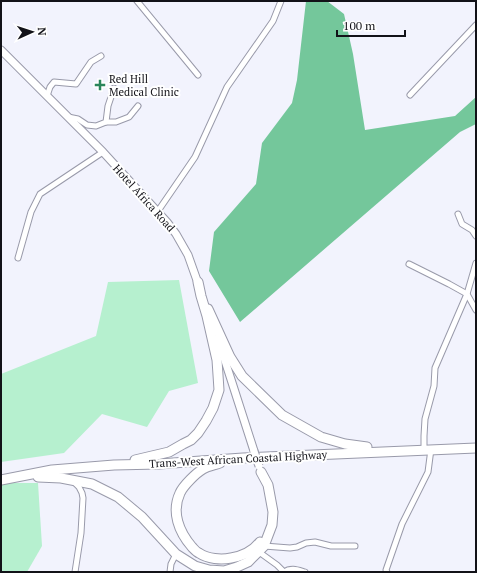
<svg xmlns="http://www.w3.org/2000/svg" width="477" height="573" viewBox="0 0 477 573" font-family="'PT Serif',serif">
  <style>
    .green { fill: #b6f0cf }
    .forest { fill: #74c79b }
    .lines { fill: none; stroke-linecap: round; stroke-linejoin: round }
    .street-casing { stroke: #999aaa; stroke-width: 7 }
    .secondary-casing { stroke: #999aaa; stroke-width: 9 }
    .highway-casing { stroke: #999aaa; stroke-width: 11 }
    .street { stroke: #fff; stroke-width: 5 }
    .secondary { stroke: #fff; stroke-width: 7 }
    .highway { stroke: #fff; stroke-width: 9 }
    .secondary-bridge-casing { stroke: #999aaa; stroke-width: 9; stroke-linecap: butt }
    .secondary-bridge { stroke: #fff; stroke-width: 7 }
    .poi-dot { fill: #2a855b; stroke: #fff; stroke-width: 1.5 }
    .labels { text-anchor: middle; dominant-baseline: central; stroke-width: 4; stroke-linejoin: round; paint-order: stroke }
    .poi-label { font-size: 11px; fill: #121218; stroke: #fff; text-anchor: start }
    .street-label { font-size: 11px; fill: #121218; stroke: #fff }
  </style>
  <rect width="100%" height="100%" fill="#f2f3fd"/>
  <!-- green -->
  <g class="green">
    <path d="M179,280L198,383L169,391L147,427L102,414L64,453L1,462V374L96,336L108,282Z"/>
    <path d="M1,483H38L42,546L27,572H1Z"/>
  </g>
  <!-- forest -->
  <path class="forest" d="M306,1H327L344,14L353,54L365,130L455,116L476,97V124L460,132L240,322L209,271L214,232L256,184L262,143L292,103L297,80Z"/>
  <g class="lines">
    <!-- street casing -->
    <g class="street-casing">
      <g id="street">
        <path d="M137,1L198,75"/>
        <path d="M410,95L476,25"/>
        <path d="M47,96L50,87L54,82L76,84L91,62L101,56"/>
        <path d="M68,117L78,119L87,125L96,126L106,122L108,106L114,88"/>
        <path d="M106,122H116L129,117L138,106"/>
        <path d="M158,211L195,157L227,87L273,21L281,1"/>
        <path d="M458,214L462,224L472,230L476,236"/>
        <path d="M18,258L31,212L40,194L103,152"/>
        <path d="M476,263L467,294L476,310"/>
        <path d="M409,264L449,284L467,294L435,368L434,386L425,419L424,436V449"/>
        <path d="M74,482L79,487L82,493L83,498L81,533L75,572"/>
        <path d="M264,546L290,548L297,547L306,543L315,542L331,546H355"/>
        <path d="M259,552L277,565L284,572"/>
        <path d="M170,572L171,564L176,554"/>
        <path d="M284,572C291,567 298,570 305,572"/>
        <path d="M387,572L386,570L402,524L428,472L431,449"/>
      </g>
    </g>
    <!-- secondary casing -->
    <g class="secondary-casing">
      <g id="secondary">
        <path d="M1,50L103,152L167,222L176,234L188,255L199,286"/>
        <path d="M218,339L254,451"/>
      </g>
    </g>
    <!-- highway casing -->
    <g class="highway-casing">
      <g id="highway">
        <path d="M208,309L230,357L242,376L282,415L321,437L345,444L367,447"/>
        <path d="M135,460L169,452L183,444L191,440L198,433L206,421L213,408L219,390L217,360L207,316L201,296L198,282"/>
        <path d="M220,463C215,465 208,466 203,469C196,473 183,486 180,493C171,512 179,532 192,547C194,549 196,552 199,553C208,559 221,560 231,558C243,556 252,552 260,542"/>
        <path d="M38,477L61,478L92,484L118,497L142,517L176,554L195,566L209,570L224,571L237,567L248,562L264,546L272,525L273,512L268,485L261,472"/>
        <path d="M1,480L52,470L114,465L159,464L243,458L476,448"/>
      </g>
    </g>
    <!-- street -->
    <use href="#street" class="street"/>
    <!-- secondary -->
    <use href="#secondary" class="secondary"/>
    <!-- highway -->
    <use href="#highway" class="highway"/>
    <!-- secondary-bridge casing -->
    <g class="secondary-bridge-casing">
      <path id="secondary-bridge" d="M254,451L259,466"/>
    </g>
    <!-- secondary-bridge -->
    <use href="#secondary-bridge" class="secondary-bridge"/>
  </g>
  <!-- markers -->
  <path class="poi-dot" d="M98 79h4v4h4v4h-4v4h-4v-4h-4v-4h4z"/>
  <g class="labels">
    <!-- poi labels -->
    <g class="poi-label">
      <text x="109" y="79">Red Hill<tspan x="109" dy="13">Medical Clinic</tspan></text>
    </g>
    <!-- street labels -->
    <g class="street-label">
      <text transform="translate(144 198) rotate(48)">Hotel Africa Road</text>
      <text transform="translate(238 459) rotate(-3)">Trans-West African Coastal Highway</text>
    </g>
  </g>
  <!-- border -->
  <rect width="477" height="573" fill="none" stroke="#121218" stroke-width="4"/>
  <!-- north arrow -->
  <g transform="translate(32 32) rotate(87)" stroke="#ffffff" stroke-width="3" paint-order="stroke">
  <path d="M0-3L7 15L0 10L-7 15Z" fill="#121218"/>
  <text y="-6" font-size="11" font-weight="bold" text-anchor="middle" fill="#121218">N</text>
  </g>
  <!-- scale -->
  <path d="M337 30v6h68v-6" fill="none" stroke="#121218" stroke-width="2"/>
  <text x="343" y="30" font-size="12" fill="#121218" stroke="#ffffff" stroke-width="3" paint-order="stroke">100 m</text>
</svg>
